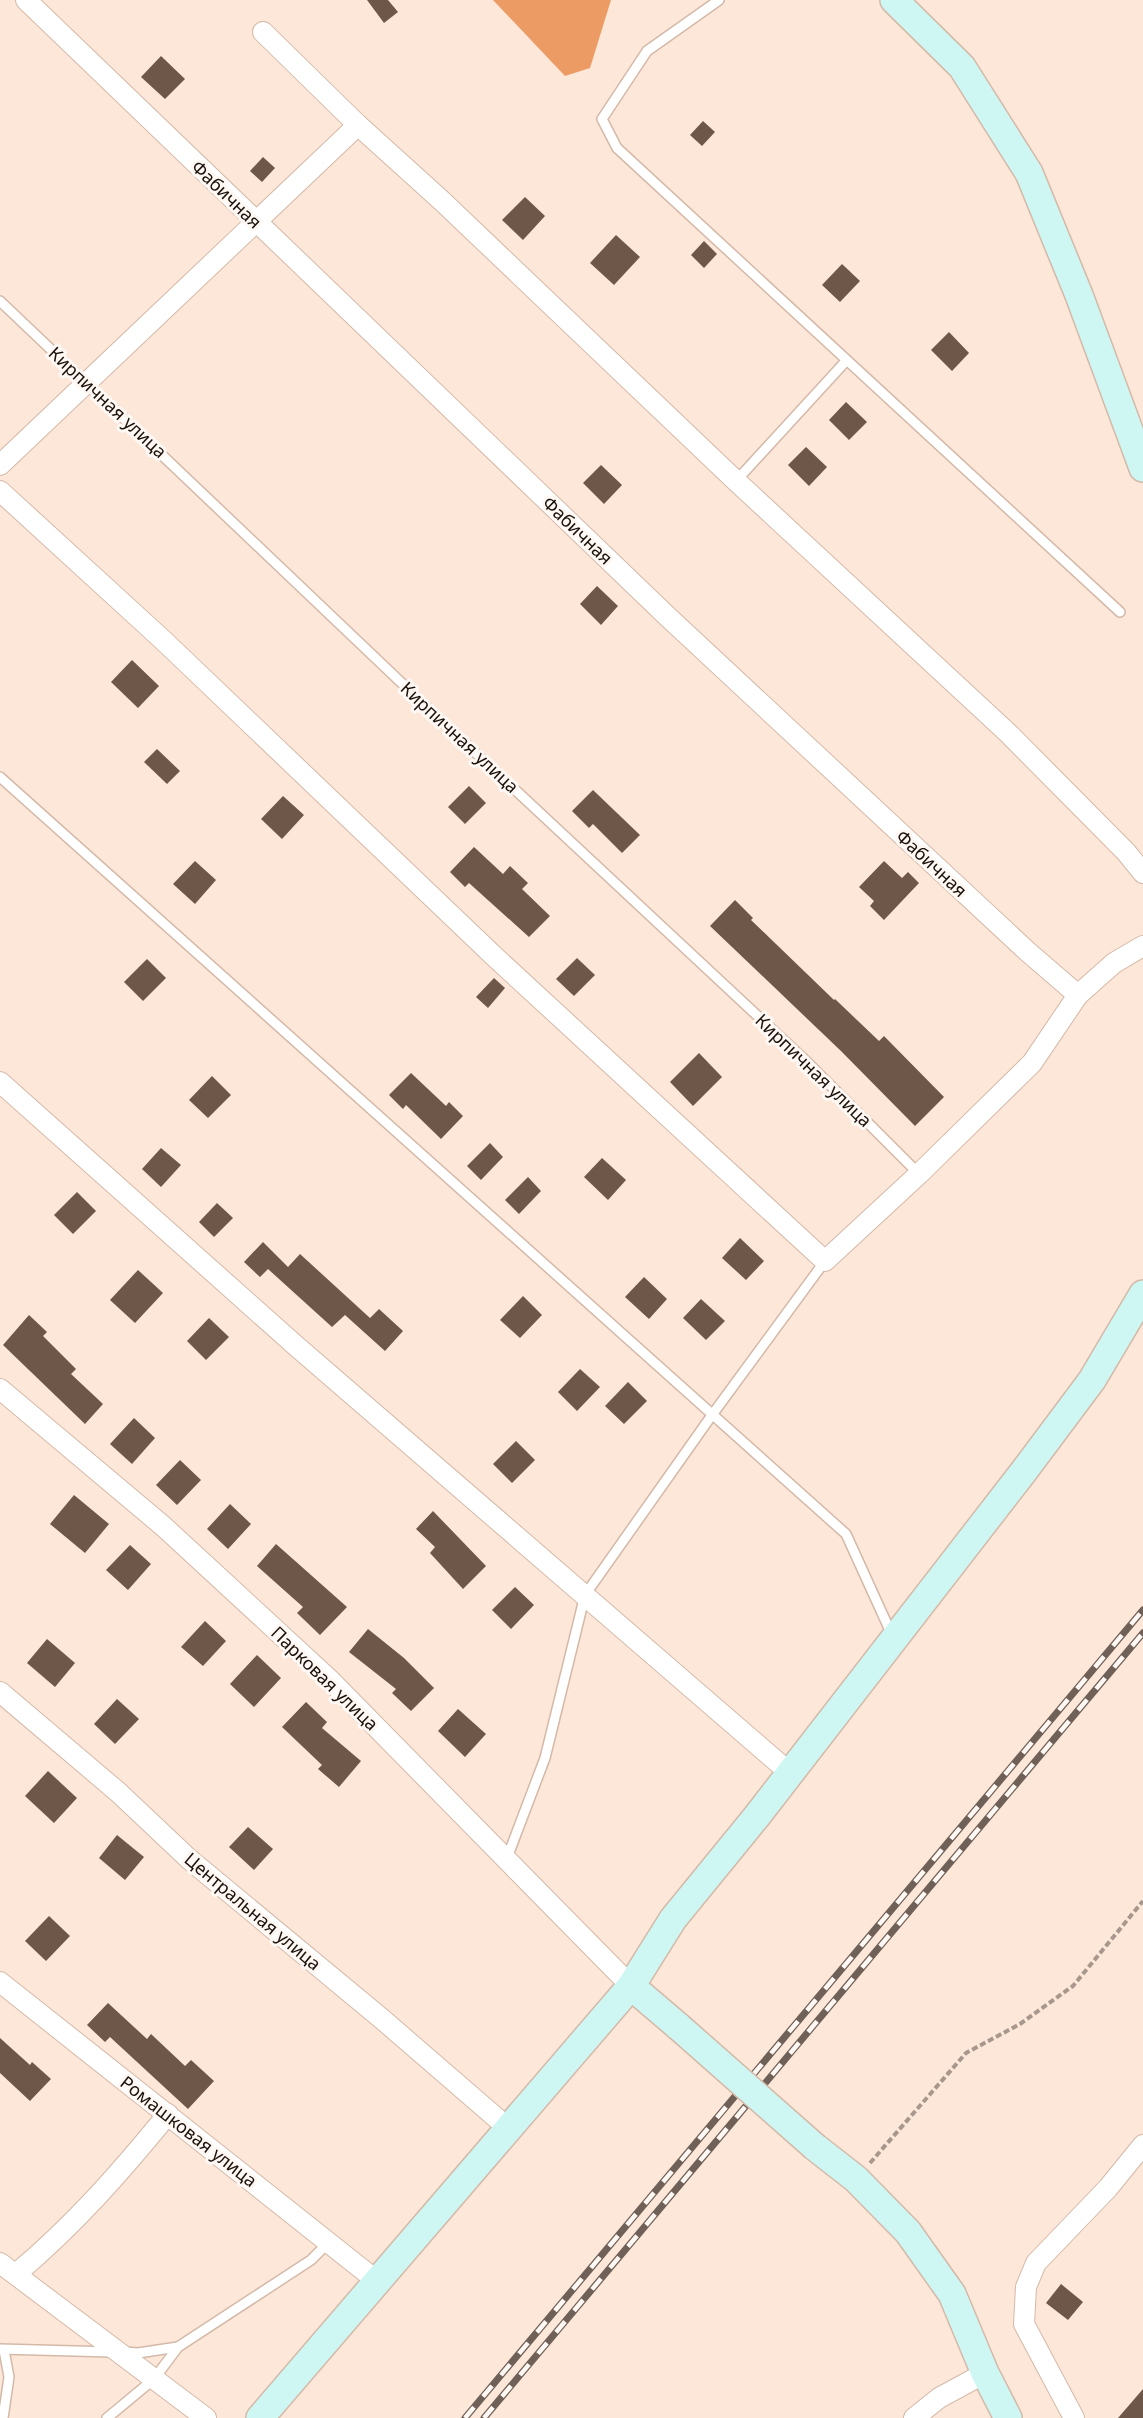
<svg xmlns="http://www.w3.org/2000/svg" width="1143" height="2418" viewBox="0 0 1143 2418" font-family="'Noto Sans',sans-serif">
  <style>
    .forest { fill: #ec9b64 }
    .building { fill: #6e5648 }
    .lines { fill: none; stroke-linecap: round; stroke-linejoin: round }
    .lane-casing { stroke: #d4b9a8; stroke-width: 12 }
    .street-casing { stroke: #d4b9a8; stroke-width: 22 }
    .secondary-casing { stroke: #d4b9a8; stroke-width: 30 }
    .path { stroke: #a8978c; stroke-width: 4; stroke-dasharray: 6 3; stroke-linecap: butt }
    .lane { stroke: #fff; stroke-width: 9 }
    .street { stroke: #fff; stroke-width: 20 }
    .secondary { stroke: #cef7f4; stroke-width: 27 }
    .rail-casing { stroke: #706158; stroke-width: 7 }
    .rail { stroke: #fef8f4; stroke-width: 4.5; stroke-dasharray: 14; stroke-linecap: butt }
    .secondary-bridge-casing { stroke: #d4b9a8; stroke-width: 30; stroke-linecap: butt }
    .secondary-bridge { stroke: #cef7f4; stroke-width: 27 }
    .labels { text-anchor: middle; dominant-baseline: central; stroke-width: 6; stroke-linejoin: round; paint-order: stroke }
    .street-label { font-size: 18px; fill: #1b110b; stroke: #fef8f4 }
  </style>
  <rect width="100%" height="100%" fill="#fde7d9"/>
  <!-- forest -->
  <path class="forest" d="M493,0H611L590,68L565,76Z"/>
  <!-- building -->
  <g class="building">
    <path d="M367,0H388L398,12L384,23Z"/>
    <path d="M161,56L185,79L165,99L141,77Z"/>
    <path d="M703,121L715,132L702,146L690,135Z"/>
    <path d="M263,157L275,168L262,182L250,171Z"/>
    <path d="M525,197L545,216L523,240L502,220Z"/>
    <path d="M616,235L640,257L614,285L590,263Z"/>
    <path d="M704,241L717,254L704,268L691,255Z"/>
    <path d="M842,264L860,281L840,302L822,285Z"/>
    <path d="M949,332L969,353L952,371L931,350Z"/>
    <path d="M846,402L867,422L849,440L829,420Z"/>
    <path d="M806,447L827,467L809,486L788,465Z"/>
    <path d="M601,465L622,485L604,504L583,483Z"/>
    <path d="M597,586L618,606L601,625L580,604Z"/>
    <path d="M132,660L159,686L138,708L111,682Z"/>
    <path d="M157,749L180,771L167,784L144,762Z"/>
    <path d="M469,786L486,803L465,824L448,807Z"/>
    <path d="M593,790L640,835L622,853L593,824L589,828L572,811Z"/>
    <path d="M283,796L304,815L282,839L261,819Z"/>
    <path d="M474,847L503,874L510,866L528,883L522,889L550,916L529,937L469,883L465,887L450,872Z"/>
    <path d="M195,861L216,880L195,904L173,884Z"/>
    <path d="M884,861L902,878L908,872L919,883L884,920L870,906L874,901L859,887Z"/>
    <path d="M735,900L753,918L751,920L834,1000L835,999L879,1041L884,1036L944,1097L915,1126L841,1051L710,926Z"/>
    <path d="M577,958L595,975L574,996L556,979Z"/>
    <path d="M147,959L166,978L143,1001L124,982Z"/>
    <path d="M494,978L505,988L488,1008L476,997Z"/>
    <path d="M699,1053L722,1077L693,1106L670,1082Z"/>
    <path d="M411,1073L446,1106L449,1102L463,1116L441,1139L406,1105L403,1109L389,1095Z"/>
    <path d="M212,1076L231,1095L208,1118L189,1100Z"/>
    <path d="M490,1143L503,1157L481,1180L467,1166Z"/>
    <path d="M161,1148L181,1165L161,1187L142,1169Z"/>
    <path d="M602,1158L626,1180L608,1200L584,1177Z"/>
    <path d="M528,1177L541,1191L519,1214L505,1200Z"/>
    <path d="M77,1192L96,1211L73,1234L54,1215Z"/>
    <path d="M217,1203L233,1218L214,1237L199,1222Z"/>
    <path d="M740,1238L764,1261L746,1280L722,1258Z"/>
    <path d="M263,1242L288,1267L300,1254L370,1318L379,1309L403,1331L385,1351L345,1315L332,1327L268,1269L260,1277L244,1262Z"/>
    <path d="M138,1270L163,1293L135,1323L110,1300Z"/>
    <path d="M644,1277L667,1299L649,1319L625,1297Z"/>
    <path d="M523,1296L542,1315L520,1338L500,1320Z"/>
    <path d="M701,1299L725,1321L706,1340L683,1318Z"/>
    <path d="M29,1315L47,1332L43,1336L76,1369L71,1374L103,1404L85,1424L3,1345Z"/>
    <path d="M209,1318L229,1337L206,1360L187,1341Z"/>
    <path d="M580,1369L600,1387L577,1411L558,1392Z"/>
    <path d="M628,1382L647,1401L624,1424L605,1406Z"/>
    <path d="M134,1418L155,1438L132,1464L110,1444Z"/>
    <path d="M516,1441L535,1460L512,1483L493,1464Z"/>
    <path d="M180,1460L201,1480L177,1505L156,1485Z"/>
    <path d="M74,1495L109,1524L85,1553L50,1524Z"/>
    <path d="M230,1504L251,1524L228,1549L207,1529Z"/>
    <path d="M433,1511L486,1566L463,1589L430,1553L435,1547L416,1529Z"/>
    <path d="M276,1544L347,1607L320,1635L297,1613L303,1607L257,1566Z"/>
    <path d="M130,1545L151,1564L128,1590L106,1570Z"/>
    <path d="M515,1587L534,1605L511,1629L492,1610Z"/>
    <path d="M205,1621L226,1641L203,1666L181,1647Z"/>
    <path d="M368,1629L404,1658L434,1688L411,1711L392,1693L396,1689L349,1652Z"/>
    <path d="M47,1639L75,1663L55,1687L27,1663Z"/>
    <path d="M257,1655L281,1678L254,1707L230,1684Z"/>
    <path d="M117,1699L139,1719L115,1744L94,1724Z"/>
    <path d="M306,1702L327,1722L322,1728L361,1761L339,1787L318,1769L322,1765L282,1727Z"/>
    <path d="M458,1709L486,1734L465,1757L438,1731Z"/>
    <path d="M48,1771L77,1798L54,1823L25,1796Z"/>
    <path d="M248,1827L273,1849L254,1870L229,1847Z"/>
    <path d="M117,1835L144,1857L125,1880L99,1858Z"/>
    <path d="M49,1916L70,1936L46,1961L25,1941Z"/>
    <path d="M108,2003L147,2039L151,2034L185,2066L191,2060L214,2081L188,2109L110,2037L105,2042L87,2025Z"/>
    <path d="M0,2038L30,2065L32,2062L51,2079L30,2101L0,2073Z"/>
    <path d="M1061,2284L1083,2302L1068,2320L1046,2303Z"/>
    <path d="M1143,2389V2418H1118Z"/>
  </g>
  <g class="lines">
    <!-- lane casing -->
    <g class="lane-casing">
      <g id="lane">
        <path d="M719,0L647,51L602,119L617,148L1120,612"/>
        <path d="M0,301L450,729L807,1062L919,1174"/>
        <path d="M736,481L846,361"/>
        <path d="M0,777L846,1534L892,1635"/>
        <path d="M507,1858L545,1758L585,1595L712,1415L825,1261"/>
        <path d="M0,2349L112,2352"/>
        <path d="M125,2352L138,2353L178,2347L311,2260L329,2242"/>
        <path d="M3,2418L9,2377L4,2350"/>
        <path d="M107,2418L154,2379L178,2347"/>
      </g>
    </g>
    <!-- street casing -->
    <g class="street-casing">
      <g id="street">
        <path d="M26,0L668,617L1028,952L1078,995L1114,963L1143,946"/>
        <path d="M263,32L358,125L442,201L736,481L1008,733L1126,852L1143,873"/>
        <path d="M0,465L358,125"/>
        <path d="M0,491L164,641L496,958L825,1261L919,1174L1032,1063L1078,995"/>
        <path d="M0,1082L295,1345L790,1773"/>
        <path d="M0,1389L163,1526L329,1679L631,1986"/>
        <path d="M0,1692L118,1792L189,1859L382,2019L508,2128"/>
        <path d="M0,1982L377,2281"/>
        <path d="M0,2263L206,2418"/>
        <path d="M16,2274C75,2224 119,2174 168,2114"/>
        <path d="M914,2418L939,2398L985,2373"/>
        <path d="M1074,2418L1024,2324L1026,2287L1036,2263L1108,2188L1143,2145"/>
      </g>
    </g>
    <!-- secondary casing -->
    <g class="secondary-casing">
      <g id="secondary">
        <path d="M894,0L962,67L1029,173L1079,295L1143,468"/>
        <path d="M679,2027L631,1986L673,1919L757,1816L1024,1471L1092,1380L1143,1294"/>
        <path d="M815,2147L856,2179L908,2232L952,2294L985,2373L1008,2418"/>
        <path d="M260,2418L631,1986"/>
      </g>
    </g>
    <!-- path -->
    <path class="path" d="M870,2163L966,2053L1020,2024L1073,1986L1143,1901"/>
    <!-- lane -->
    <use href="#lane" class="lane"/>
    <!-- street -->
    <use href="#street" class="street"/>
    <!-- secondary -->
    <use href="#secondary" class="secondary"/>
    <!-- rail casing -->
    <g class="rail-casing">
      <g id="rail">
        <path d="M465,2418L1143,1610"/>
        <path d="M484,2418L1143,1633"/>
      </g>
    </g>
    <!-- rail -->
    <use href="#rail" class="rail"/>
    <!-- secondary-bridge casing -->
    <g class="secondary-bridge-casing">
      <path id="secondary-bridge" d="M679,2027L815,2147"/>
    </g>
    <!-- secondary-bridge -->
    <use href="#secondary-bridge" class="secondary-bridge"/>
  </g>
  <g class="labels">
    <!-- street labels -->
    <g class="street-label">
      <text transform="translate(227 194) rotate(44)">Фабичная</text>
      <text transform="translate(108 402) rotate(43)">Кирпичная улица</text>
      <text transform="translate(578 530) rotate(44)">Фабичная</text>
      <text transform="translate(460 737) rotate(43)">Кирпичная улица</text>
      <text transform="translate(932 863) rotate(43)">Фабичная</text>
      <text transform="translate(814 1070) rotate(44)">Кирпичная улица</text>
      <text transform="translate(325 1678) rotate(44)">Парковая улица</text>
      <text transform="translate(253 1911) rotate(40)">Центральная улица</text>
      <text transform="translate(189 2131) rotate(38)">Ромашковая улица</text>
    </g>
  </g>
</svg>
